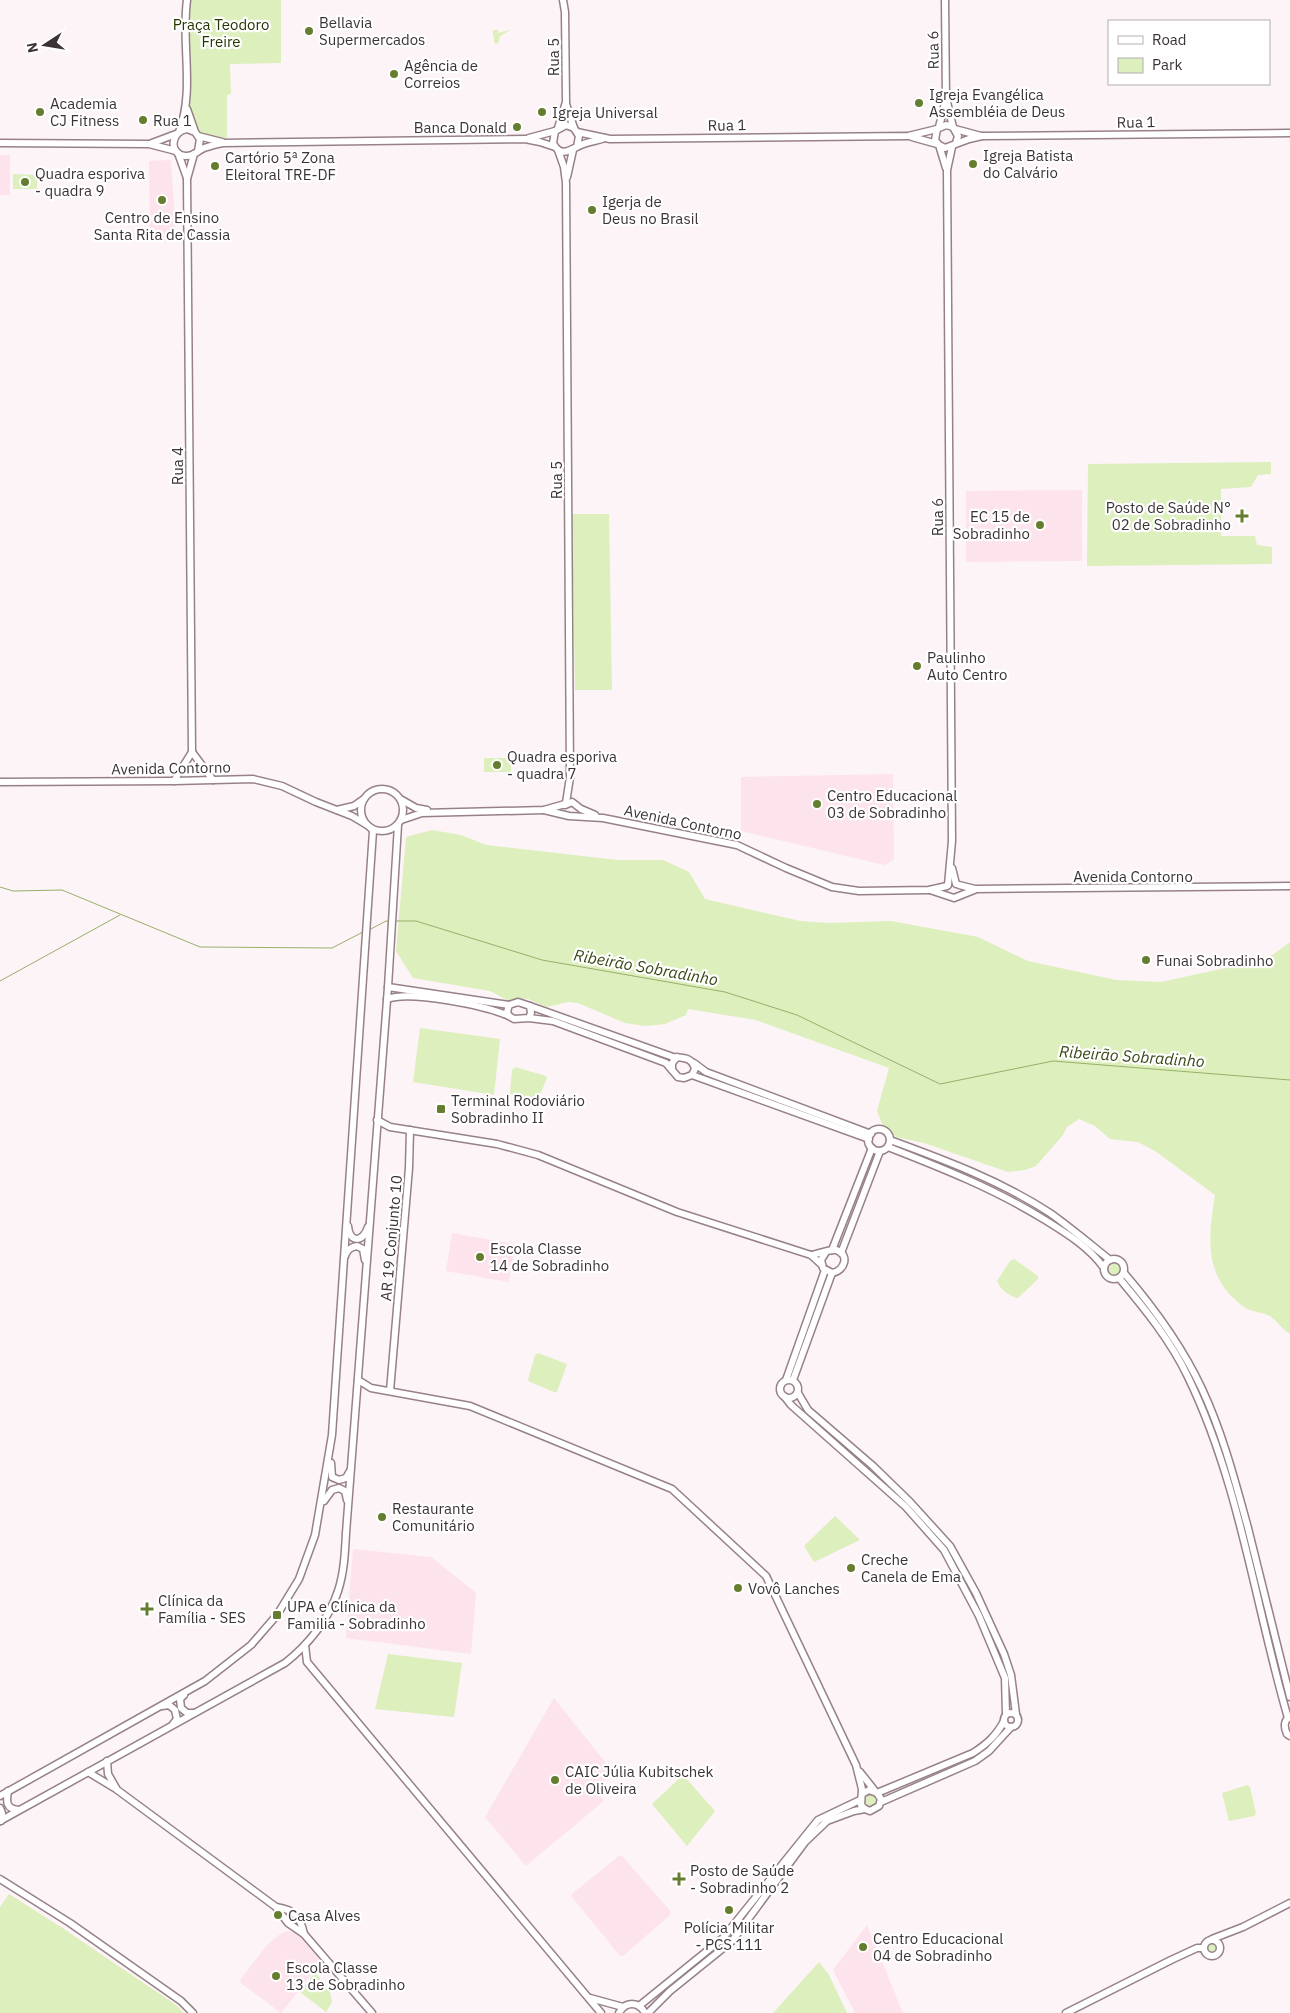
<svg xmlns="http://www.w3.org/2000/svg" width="1290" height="2013" viewBox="0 0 1290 2013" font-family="'IBM Plex Sans',sans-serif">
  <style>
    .built { fill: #fde3ec }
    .green { fill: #dcefbc }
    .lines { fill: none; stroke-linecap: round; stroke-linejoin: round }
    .stream { stroke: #98af6a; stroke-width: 1 }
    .secondary-casing { stroke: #978189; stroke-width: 9 }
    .secondary { stroke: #fff; stroke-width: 6 }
    .poi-dot { fill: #657d2f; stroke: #fff; stroke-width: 2 }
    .labels { text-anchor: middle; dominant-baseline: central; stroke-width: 4.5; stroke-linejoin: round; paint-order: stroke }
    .poi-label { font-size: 15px; fill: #3c3336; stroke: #fff; text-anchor: start }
    .park-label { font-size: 15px; fill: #273500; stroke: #fff }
    .street-label { font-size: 15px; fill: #3c3336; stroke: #fff }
    .water-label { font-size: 16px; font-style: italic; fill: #374613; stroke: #fff }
  </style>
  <rect width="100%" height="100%" fill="#fdf4f7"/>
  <!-- built -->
  <g class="built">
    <rect x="0" y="155" width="10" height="40"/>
    <path d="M171,160L176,240L150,241L149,161Z"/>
    <path d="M1082,490V561L966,562V491Z"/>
    <path d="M893,774L894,860L884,865L741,831V777Z"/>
    <path d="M452,1233L515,1244L509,1282L446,1271Z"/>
    <path d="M353,1549L431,1557L476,1593L471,1654L346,1638Z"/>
    <path d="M554,1698L613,1772L595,1788L604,1801L526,1866L485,1817Z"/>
    <path d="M619,1856H622L671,1912L670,1915L623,1956H620L572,1897V1894Z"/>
    <path d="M867,1925L903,2013H855L833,1970Z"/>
    <path d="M287,1931L296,1933L300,1936L321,1962L281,2013L241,1983L240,1980L267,1945L279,1935Z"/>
  </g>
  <!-- green -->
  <g class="green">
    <path d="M189,0H281V63L230,64L231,94L227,95V138L207,137L197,131L188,110V11Z"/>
    <path d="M493,30H499L497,33L510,30L499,37L500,39L497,44L494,43V36L497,33L493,36Z"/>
    <path d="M13,174L37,175V189H13Z"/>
    <path d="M1271,462V474L1258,475L1251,487L1221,489V536H1255L1257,545L1272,547V564L1087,566L1088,464Z"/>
    <path d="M572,514H609L612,690H575Z"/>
    <rect x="484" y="758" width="27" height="14"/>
    <path d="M432,830L461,835L486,845L618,860H663L689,872L705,899L800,921L830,923L891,921L978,937L1028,961L1116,980L1161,982L1267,959L1290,942V1334C1282,1329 1277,1321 1270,1316C1262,1312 1252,1312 1244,1307C1203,1277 1208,1239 1215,1195L1155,1151L1138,1142L1110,1139L1095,1126L1079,1119L1067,1127L1063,1135L1036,1166L1025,1170L1008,1172L924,1143L896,1137L883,1126L877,1111L889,1068L756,1020L688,1009L686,1015L665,1024L645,1026L625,1023L578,1003L568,1002L547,1007L528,999L507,1000L490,991L413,978L396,951L406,837Z"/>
    <path d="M420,1028L500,1039L494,1095L413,1082Z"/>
    <path d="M515,1067L546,1076L547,1078L537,1102C529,1104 515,1099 510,1093L512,1070Z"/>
    <path d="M1014,1259L1038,1276V1279L1018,1298C1010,1297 1000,1289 997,1281L1010,1261Z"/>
    <circle cx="1114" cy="1269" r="9"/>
    <path d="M538,1353L567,1364L557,1392H554L530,1382L528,1380L535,1355Z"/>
    <path d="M835,1516L860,1540L814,1562L804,1546Z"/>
    <path d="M388,1654L462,1663L454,1717L375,1709Z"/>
    <path d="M683,1775L715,1811L687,1846L652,1804Z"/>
    <path d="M1247,1785L1250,1787L1256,1813L1254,1816L1229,1821L1222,1793Z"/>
    <path d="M870,1792L877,1797L878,1802L873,1809L865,1808L863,1796Z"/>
    <path d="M9,1894L64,1929L176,2005L184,2013H0V1907Z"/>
    <circle cx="1211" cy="1949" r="6"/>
    <path d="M819,1962L829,1975L847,2013H773Z"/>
    <path d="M315,1972L330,1992L332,2002L326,2012L300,1992Z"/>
  </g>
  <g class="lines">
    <!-- stream -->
    <g class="stream">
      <path d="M0,887L13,891L62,890L200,947L332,948L363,932"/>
      <path d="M394,921H416L542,960L725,992L797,1015L940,1084L1053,1061L1290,1080"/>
      <path d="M369,930L386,921H390"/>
      <path d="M0,981L120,915"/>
    </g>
    <!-- secondary casing -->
    <g class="secondary-casing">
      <g id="secondary">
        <path d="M947,102L953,127"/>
        <path d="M566,104L574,128"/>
        <path d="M187,109L195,132"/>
        <path d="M939,127L946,99L945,0"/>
        <path d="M558,128L566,102L565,12L563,0"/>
        <path d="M955,129L981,136"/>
        <path d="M179,132C195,90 181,44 187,0"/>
        <path d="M577,132L610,139L908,136L937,129"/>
        <path d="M198,136L222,142"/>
        <path d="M912,137L937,144"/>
        <path d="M529,138L555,131"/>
        <path d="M0,143L149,144L176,151"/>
        <path d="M152,143L176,134"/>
        <path d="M956,143L958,136L953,127L946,125L937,129L935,140L939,145L945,148L969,139L982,136L1290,133"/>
        <path d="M939,145L946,168"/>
        <path d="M577,147L579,136L574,128L566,125L555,131L553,143C561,159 571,149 581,145C588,142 595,141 602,139"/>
        <path d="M558,150L564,167L566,183L570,777L566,803"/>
        <path d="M198,151L200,139L195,132L187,129C171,131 168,154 185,156C193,157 197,151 204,148C210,146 217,144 223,143L525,139L540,142L555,147"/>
        <path d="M178,153L187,178"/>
        <path d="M567,177L573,150"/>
        <path d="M192,752L213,780"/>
        <path d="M174,781L192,752L187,179L194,154"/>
        <path d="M0,782L174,781L253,779L282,786L316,802L352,816L367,825"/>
        <circle cx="382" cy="810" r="21"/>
        <path d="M402,800L416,808L427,810"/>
        <path d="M565,805L572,802L581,809L595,815"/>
        <path d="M337,810L354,806L364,799"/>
        <path d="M544,810L569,816L603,818L737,845L786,868L832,887L859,891L929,890L947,886"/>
        <path d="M401,820L422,813L544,810L565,804"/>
        <path d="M952,868L956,884"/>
        <path d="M948,885L952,841L947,170L952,147"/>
        <path d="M959,885L975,889L1290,886"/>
        <path d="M930,890L954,898L974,890"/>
        <path d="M388,987L509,1005"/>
        <path d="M387,999C410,990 486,1006 509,1016"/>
        <path d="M530,1006L673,1057C684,1058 692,1057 695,1069L692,1075L684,1078L678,1077L672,1070V1063L677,1057"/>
        <path d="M529,1018L531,1013L530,1006L518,1002L509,1005L507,1012L509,1016L514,1019L529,1018L553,1021L666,1063L672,1070"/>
        <path d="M694,1063L706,1072L871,1134"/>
        <path d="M692,1075L869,1139"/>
        <path d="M377,1120L390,1127L497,1144L538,1155L677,1212L811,1255L822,1265"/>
        <circle cx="879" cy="1140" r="11"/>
        <path d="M890,1140C945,1160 1001,1181 1050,1213C1071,1228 1090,1244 1110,1260"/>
        <path d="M888,1147C942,1168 995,1189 1045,1220C1066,1233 1089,1247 1104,1268"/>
        <path d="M348,1226C349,1243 363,1243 368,1227"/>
        <path d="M832,1250L872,1148"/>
        <path d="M841,1253L880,1151"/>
        <path d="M811,1255C818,1254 829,1249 836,1250C850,1254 845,1271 832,1273L823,1268L821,1260L826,1252"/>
        <path d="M345,1256C347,1250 350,1247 357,1246L363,1249L365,1260"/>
        <circle cx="1114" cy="1269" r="10"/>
        <path d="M1124,1273C1154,1308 1182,1346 1202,1389C1223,1434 1235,1481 1248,1528C1262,1585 1276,1641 1290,1697"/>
        <path d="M1119,1278C1145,1309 1171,1341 1188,1377C1240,1484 1255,1605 1288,1718"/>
        <circle cx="789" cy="1389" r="9"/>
        <path d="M358,1380L371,1388L470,1406L672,1489L766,1576L856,1765L862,1789L861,1805L865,1809L870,1811L879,1806L881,1799L877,1793L869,1790L862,1794"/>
        <path d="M786,1380L825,1270"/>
        <path d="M793,1380L832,1273"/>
        <path d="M390,1391L409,1168L410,1130"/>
        <path d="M798,1393L808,1410L873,1466L910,1502L950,1546L976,1593L1004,1654L1011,1675L1016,1714"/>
        <path d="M784,1396L791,1405L906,1507L944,1550L979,1616L1005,1678L1006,1714"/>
        <path d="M331,1463L332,1477L339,1480L346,1478L350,1471"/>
        <path d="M324,1501L332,1490L339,1488L345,1491L347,1500"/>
        <path d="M305,1645L307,1662L601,2013"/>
        <path d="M184,1695L180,1699L181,1708L187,1713H194"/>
        <path d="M162,1706L169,1705L175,1710L177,1719L173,1724"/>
        <circle cx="1011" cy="1720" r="7"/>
        <path d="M1290,1717C1283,1721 1284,1727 1287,1734L1290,1736"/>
        <path d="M107,1761L108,1774L116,1788"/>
        <path d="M88,1772L116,1789L276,1907L288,1923L304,1934L372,2013"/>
        <path d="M860,1772L875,1791"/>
        <path d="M8,1791C6,1802 6,1809 19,1810"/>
        <path d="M877,1793L973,1753C987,1744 996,1736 1004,1721"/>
        <path d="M0,1796L205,1681L251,1645L277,1615L299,1579L315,1535L332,1435L373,831L371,828"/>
        <path d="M881,1802L975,1761L989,1751L1011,1727"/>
        <path d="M0,1808L2,1813L1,1821"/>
        <path d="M0,1821L285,1663C308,1645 329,1619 338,1591C344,1573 345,1553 346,1533L388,987L398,825"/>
        <path d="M0,1879L70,1923L181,2001L193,2013"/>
        <path d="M276,1907C295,1910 300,1916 304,1934"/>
        <path d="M1212,1939L1243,1927L1290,1903"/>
        <circle cx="1212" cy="1948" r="8"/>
        <path d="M590,1998L623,2007"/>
        <path d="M639,2006L723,1938L818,1820L860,1800"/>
        <path d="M619,2013C625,2001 639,2001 645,2013"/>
        <path d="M648,2013L670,1991L732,1941L805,1842L827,1821L854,1811L865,1809"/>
        <path d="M1066,2013L1171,1960L1197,1948H1203"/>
      </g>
    </g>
    <!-- secondary -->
    <use href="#secondary" class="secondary"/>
  </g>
  <!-- markers -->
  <g class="poi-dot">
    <circle cx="309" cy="31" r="5"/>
    <circle cx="394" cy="74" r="5"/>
    <circle cx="919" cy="103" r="5"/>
    <circle cx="40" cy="112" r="5"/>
    <circle cx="542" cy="112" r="5"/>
    <circle cx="143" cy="120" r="5"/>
    <circle cx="517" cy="127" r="5"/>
    <circle cx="973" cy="164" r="5"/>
    <circle cx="215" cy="166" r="5"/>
    <circle cx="25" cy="182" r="5"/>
    <circle cx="162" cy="200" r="5"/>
    <circle cx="592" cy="210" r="5"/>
    <path d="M1239.5 508.5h5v5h5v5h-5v5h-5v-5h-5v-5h5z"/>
    <circle cx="1040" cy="525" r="5"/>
    <circle cx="917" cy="666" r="5"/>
    <circle cx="497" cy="765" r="5"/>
    <circle cx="817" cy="804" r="5"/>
    <circle cx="1146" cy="960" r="5"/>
    <rect x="436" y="1104" width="10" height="10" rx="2.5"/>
    <circle cx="480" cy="1257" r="5"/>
    <circle cx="382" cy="1517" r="5"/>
    <circle cx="851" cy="1568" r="5"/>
    <circle cx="738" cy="1588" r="5"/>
    <path d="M144.5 1601.5h5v5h5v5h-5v5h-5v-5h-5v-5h5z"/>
    <rect x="272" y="1610" width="10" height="10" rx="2.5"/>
    <circle cx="555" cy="1780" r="5"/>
    <path d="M676.5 1871.5h5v5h5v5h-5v5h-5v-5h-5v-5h5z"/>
    <circle cx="729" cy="1910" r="5"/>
    <circle cx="278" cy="1915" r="5"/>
    <circle cx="863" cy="1947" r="5"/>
    <circle cx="276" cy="1976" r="5"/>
  </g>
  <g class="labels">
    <!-- poi labels -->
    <g class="poi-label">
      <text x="319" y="22">Bellavia<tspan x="319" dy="17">Supermercados</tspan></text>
      <text x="404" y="65">Agência de<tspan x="404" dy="17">Correios</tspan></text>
      <text x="929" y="94">Igreja Evangélica<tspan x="929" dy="17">Assembléia de Deus</tspan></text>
      <text x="50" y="103">Academia<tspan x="50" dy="17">CJ Fitness</tspan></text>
      <text x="552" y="112">Igreja Universal</text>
      <text x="153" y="120">Rua 1</text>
      <text x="507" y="127" text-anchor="end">Banca Donald</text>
      <text x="983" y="155">Igreja Batista<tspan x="983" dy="17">do Calvário</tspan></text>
      <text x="225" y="157">Cartório 5ª Zona<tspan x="225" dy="17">Eleitoral TRE-DF</tspan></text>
      <text x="35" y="173">Quadra esporiva<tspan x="35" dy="17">- quadra 9</tspan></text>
      <text x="602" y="201">Igerja de<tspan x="602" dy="17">Deus no Brasil</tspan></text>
      <text x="162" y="217" text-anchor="middle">Centro de Ensino<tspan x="162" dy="17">Santa Rita de Cassia</tspan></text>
      <text x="1231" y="507" text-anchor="end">Posto de Saúde N°<tspan x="1231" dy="17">02 de Sobradinho</tspan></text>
      <text x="1030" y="516" text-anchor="end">EC 15 de<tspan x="1030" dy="17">Sobradinho</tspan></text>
      <text x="927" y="657">Paulinho<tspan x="927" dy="17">Auto Centro</tspan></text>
      <text x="507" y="756">Quadra esporiva<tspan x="507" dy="17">- quadra 7</tspan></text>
      <text x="827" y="795">Centro Educacional<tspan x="827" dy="17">03 de Sobradinho</tspan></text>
      <text x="1156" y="960">Funai Sobradinho</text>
      <text x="451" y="1100">Terminal Rodoviário<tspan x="451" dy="17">Sobradinho II</tspan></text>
      <text x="490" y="1248">Escola Classe<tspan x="490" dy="17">14 de Sobradinho</tspan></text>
      <text x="392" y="1508">Restaurante<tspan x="392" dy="17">Comunitário</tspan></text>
      <text x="861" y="1559">Creche<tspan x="861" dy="17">Canela de Ema</tspan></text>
      <text x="748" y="1588">Vovô Lanches</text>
      <text x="158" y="1600">Clínica da<tspan x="158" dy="17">Família - SES</tspan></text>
      <text x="287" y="1606">UPA e Clínica da<tspan x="287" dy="17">Familia - Sobradinho</tspan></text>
      <text x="565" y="1771">CAIC Júlia Kubitschek<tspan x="565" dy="17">de Oliveira</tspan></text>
      <text x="690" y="1870">Posto de Saúde<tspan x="690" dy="17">- Sobradinho 2</tspan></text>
      <text x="288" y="1915">Casa Alves</text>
      <text x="729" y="1927" text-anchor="middle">Polícia Militar<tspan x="729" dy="17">- PCS 111</tspan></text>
      <text x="873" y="1938">Centro Educacional<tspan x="873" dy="17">04 de Sobradinho</tspan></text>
      <text x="286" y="1967">Escola Classe<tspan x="286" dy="17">13 de Sobradinho</tspan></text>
    </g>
    <!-- park labels -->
    <g class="park-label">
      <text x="221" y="24">Praça Teodoro<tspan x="221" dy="17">Freire</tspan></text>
    </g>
    <!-- street labels -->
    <g class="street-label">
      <text transform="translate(933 50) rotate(-91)">Rua 6</text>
      <text transform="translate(553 57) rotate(-90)">Rua 5</text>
      <text transform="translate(1136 122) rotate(-1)">Rua 1</text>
      <text transform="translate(727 125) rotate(-1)">Rua 1</text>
      <text transform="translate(177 466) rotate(-90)">Rua 4</text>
      <text transform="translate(556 480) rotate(-90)">Rua 5</text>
      <text transform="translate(937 517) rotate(-90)">Rua 6</text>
      <text transform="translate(171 768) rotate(-1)">Avenida Contorno</text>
      <text transform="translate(683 822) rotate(12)">Avenida Contorno</text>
      <text x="1133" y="876">Avenida Contorno</text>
      <text transform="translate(391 1238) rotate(-85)">AR 19 Conjunto 10</text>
    </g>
    <!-- water labels -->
    <g class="water-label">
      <text transform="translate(646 967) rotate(10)">Ribeirão Sobradinho</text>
      <text transform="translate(1132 1056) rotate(4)">Ribeirão Sobradinho</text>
    </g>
  </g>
  <!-- legend -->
  <rect x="1108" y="20" width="162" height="65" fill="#ffffff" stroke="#b1adaf"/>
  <rect x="1118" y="36" width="25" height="8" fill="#ffffff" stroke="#b1adaf"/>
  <text x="1152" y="45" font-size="15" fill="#3c3336">Road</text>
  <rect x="1118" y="58" width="25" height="15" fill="#dcefbc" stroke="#b1adaf"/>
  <text x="1152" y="70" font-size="15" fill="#3c3336">Park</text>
  <!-- north arrow -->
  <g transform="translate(45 45) rotate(258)" stroke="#ffffff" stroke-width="4" paint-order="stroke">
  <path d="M0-4L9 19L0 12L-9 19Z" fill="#3c3336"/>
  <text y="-8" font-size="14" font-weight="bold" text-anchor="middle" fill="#3c3336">N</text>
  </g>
</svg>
